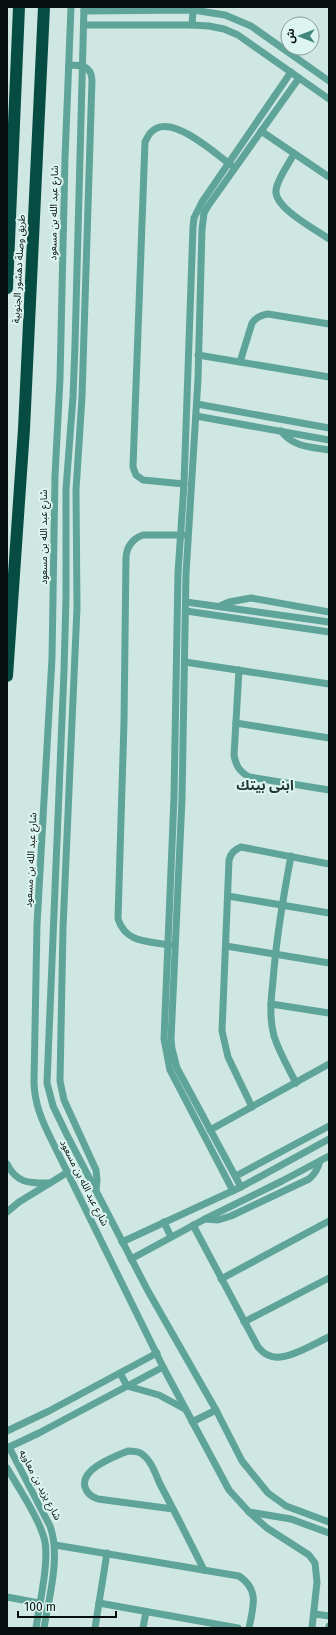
<svg xmlns="http://www.w3.org/2000/svg" width="336" height="1635" viewBox="0 0 336 1635" font-family="'Fira Sans','Noto Sans Arabic',sans-serif">
  <style>
    .lines { fill: none; stroke-linecap: round; stroke-linejoin: round }
    .street { stroke: #5fa498; stroke-width: 7 }
    .highway { stroke: #074c43; stroke-width: 12 }
    .labels { text-anchor: middle; dominant-baseline: central; stroke-width: 4; stroke-linejoin: round; paint-order: stroke }
    .street-label { font-size: 10px; fill: #070f0e; stroke: #dcf5f0 }
    .district-label { font-size: 14px; font-weight: bold; fill: #233734; stroke: #dcf5f0 }
  </style>
  <rect width="100%" height="100%" fill="#cfe7e2"/>
  <g class="lines">
    <!-- street -->
    <g class="street">
      <path d="M71,7L65,158L60,379L55,476L52,658L37,925L34,1081C34,1104 43,1123 53,1143L163,1367L229,1490L249,1512L267,1528L309,1555L315,1563L317,1582L312,1628"/>
      <path d="M84,7L75,345L73,397L66,489V598L64,671L47,1083L53,1106L67,1135L148,1291L216,1410L242,1461L268,1493L286,1506L329,1522"/>
      <path d="M84,11L193,10L225,15L251,26L329,81"/>
      <path d="M84,25H192L209,26L224,29L238,35L329,99"/>
      <path d="M192,25L193,10"/>
      <path d="M69,65C81,65 91,65 92,80L82,397L76,490L77,608L63,928L60,1081L64,1100L96,1170L97,1180L96,1190"/>
      <path d="M261,131L329,177"/>
      <path d="M294,154C289,163 277,180 276,190C274,208 315,229 329,239"/>
      <path d="M198,355L329,377"/>
      <path d="M240,362L252,323C256,317 261,315 268,314L329,324"/>
      <path d="M197,404L329,428"/>
      <path d="M196,416L329,440"/>
      <path d="M281,431C293,447 311,447 329,450"/>
      <path d="M184,484L143,480L136,475L133,467L145,142C148,136 150,131 157,128C177,119 215,153 231,165"/>
      <path d="M186,602L329,622"/>
      <path d="M220,606L229,602L251,598L329,612"/>
      <path d="M186,611L329,632"/>
      <path d="M185,662L329,684"/>
      <path d="M239,670L234,755C236,766 239,771 249,777L329,790"/>
      <path d="M236,723L329,738"/>
      <path d="M291,856C283,898 276,939 273,981C271,999 269,1018 274,1036C279,1052 288,1067 296,1083"/>
      <path d="M228,896L329,913"/>
      <path d="M169,945C147,941 126,943 118,919L124,722L126,557C127,546 132,539 143,535H184"/>
      <path d="M226,946L329,963"/>
      <path d="M271,1004L329,1013"/>
      <path d="M252,1107L228,1057L222,1031L229,860C231,853 234,850 241,847L329,864"/>
      <path d="M210,1130L329,1064"/>
      <path d="M7,1164C17,1184 30,1183 50,1183"/>
      <path d="M236,1176L329,1126"/>
      <path d="M241,1187L177,1068L172,1049L171,1039L182,799L186,574L198,379L202,229L204,213L208,206L299,78"/>
      <path d="M233,1191L170,1070L164,1039L174,797L178,573L184,484L193,227L194,218L202,202L291,72"/>
      <path d="M7,1212L19,1202L68,1172"/>
      <path d="M205,1219L218,1220L231,1216L309,1179C315,1174 318,1169 320,1161"/>
      <path d="M164,1222L171,1237"/>
      <path d="M193,1225L258,1347C261,1350 264,1354 268,1355C283,1364 315,1343 329,1337"/>
      <path d="M122,1242L241,1187L329,1139"/>
      <path d="M131,1259L205,1219L282,1181L329,1156"/>
      <path d="M221,1279L329,1221"/>
      <path d="M244,1322L329,1278"/>
      <path d="M120,1373L127,1386L159,1395L185,1409"/>
      <path d="M192,1422L216,1410"/>
      <path d="M7,1431L49,1411L157,1353"/>
      <path d="M9,1447L50,1526C61,1556 49,1597 44,1628"/>
      <path d="M7,1448L39,1433L163,1367"/>
      <path d="M7,1468C18,1487 41,1521 45,1542C49,1563 39,1606 36,1628"/>
      <path d="M173,1509L98,1499C92,1497 87,1494 85,1487C80,1469 114,1457 128,1451C133,1451 138,1451 142,1454C152,1461 156,1476 161,1486C176,1514 190,1542 204,1570"/>
      <path d="M249,1512L291,1519L329,1533"/>
      <path d="M55,1545L239,1576C260,1590 253,1607 249,1628"/>
      <path d="M7,1597L39,1603"/>
      <path d="M99,1603L238,1628"/>
      <path d="M315,1614L329,1616"/>
      <path d="M95,1628L107,1553"/>
      <path d="M143,1628L146,1612"/>
      <path d="M329,1628V1626"/>
    </g>
    <!-- highway -->
    <g class="highway">
      <path d="M7,288L19,7"/>
      <path d="M7,676L24,429L44,7"/>
    </g>
  </g>
  <g class="labels">
    <!-- street labels -->
    <g class="street-label">
      <text transform="translate(54 213) rotate(-89)">شارع عبد الله بن مسعود</text>
      <text transform="translate(19 269) rotate(-87)">طريق وصلة دهشور الجنوبية</text>
      <text transform="translate(44 537) rotate(-90)">شارع عبد الله بن مسعود</text>
      <text transform="translate(31 860) rotate(-87)">شارع عبد الله بن مسعود</text>
      <text transform="translate(84 1183) rotate(63)">شارع عبد الله بن مسعود</text>
      <text transform="translate(40 1485) rotate(62)">شارع يزيد بن معاويه</text>
    </g>
    <!-- district labels -->
    <g class="district-label">
      <text x="265" y="785">ابنى بيتك</text>
    </g>
  </g>
  <!-- border -->
  <rect width="336" height="1635" fill="none" stroke="#070f0e" stroke-width="16"/>
  <!-- north arrow -->
  <g transform="translate(300 36) rotate(270)"><circle r="19" fill="#dcf5f0" stroke="#879996"/>
  <path d="M0-3L7 15L0 10L-7 15Z" fill="#41867b"/>
  <text y="-6" font-size="11" font-weight="bold" text-anchor="middle" fill="#070f0e">ش</text>
  </g>
  <!-- scale -->
  <path d="M18 1611v6h98v-6" fill="none" stroke="#070f0e" stroke-width="2"/>
  <text x="24" y="1611" font-size="12" fill="#070f0e" stroke="#dcf5f0" stroke-width="3" paint-order="stroke">100 m</text>
</svg>
